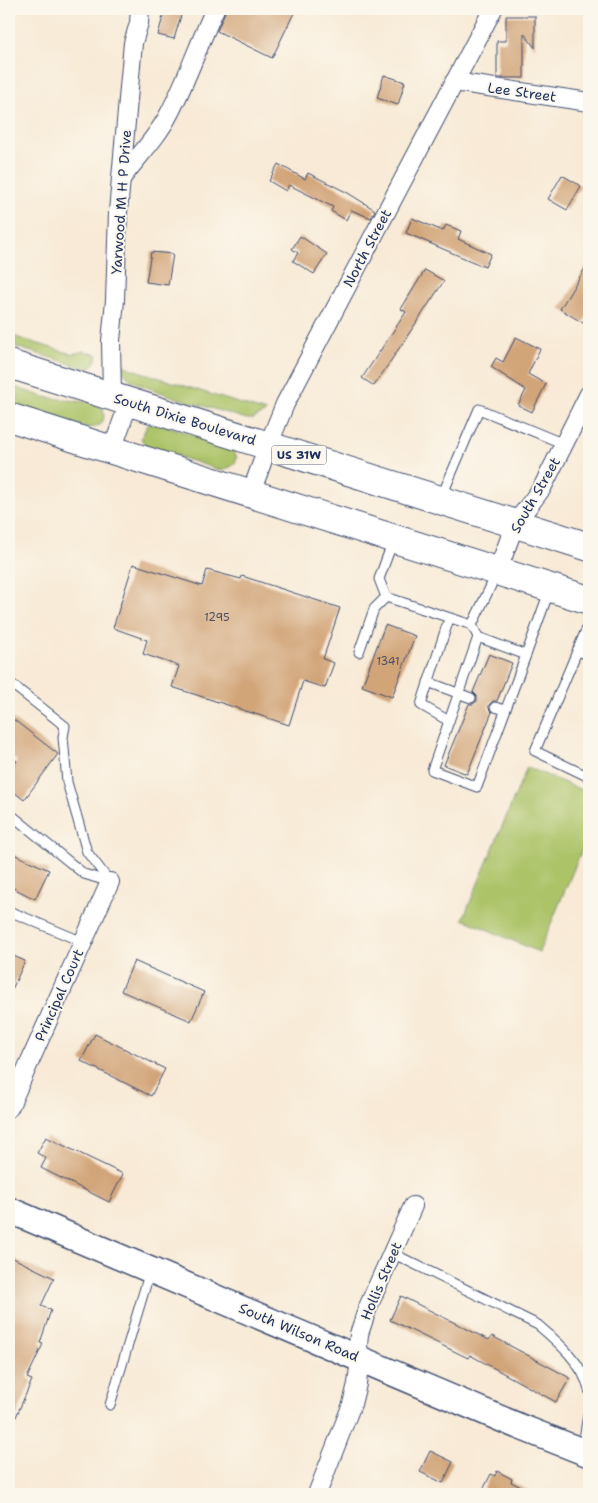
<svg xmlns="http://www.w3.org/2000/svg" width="598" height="1503" viewBox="0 0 598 1503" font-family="'Shantell Sans',sans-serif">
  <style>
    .green { fill: #acc368; stroke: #647963 }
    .building { fill: #d2a579 }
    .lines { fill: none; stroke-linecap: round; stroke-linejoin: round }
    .service-casing { stroke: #3c4b70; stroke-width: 11 }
    .minor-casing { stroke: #3c4b70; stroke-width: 20 }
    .secondary-casing { stroke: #3c4b70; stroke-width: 28 }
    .trunk-casing { stroke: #3c4b70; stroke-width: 30 }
    .service { stroke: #fff; stroke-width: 9 }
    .minor { stroke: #fff; stroke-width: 18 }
    .secondary { stroke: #fff; stroke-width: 25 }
    .trunk { stroke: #fff; stroke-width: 28 }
    .labels { text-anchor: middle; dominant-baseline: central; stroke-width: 4; stroke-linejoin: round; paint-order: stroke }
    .number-label { font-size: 11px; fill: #494c65 }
    .shield { fill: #fbf7ec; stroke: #5e6b89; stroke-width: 1 }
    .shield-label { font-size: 12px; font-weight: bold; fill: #1b2f5e }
    .street-label { font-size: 14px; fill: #1b2f5e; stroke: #fbf7ec }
  </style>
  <rect width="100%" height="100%" fill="#fbf7ec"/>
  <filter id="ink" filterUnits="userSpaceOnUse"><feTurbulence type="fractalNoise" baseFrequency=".02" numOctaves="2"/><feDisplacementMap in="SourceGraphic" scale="10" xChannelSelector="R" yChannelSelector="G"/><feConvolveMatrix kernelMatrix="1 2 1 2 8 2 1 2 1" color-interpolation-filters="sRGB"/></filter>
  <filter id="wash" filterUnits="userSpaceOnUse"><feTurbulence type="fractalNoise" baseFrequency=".0096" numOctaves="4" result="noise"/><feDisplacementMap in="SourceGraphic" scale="20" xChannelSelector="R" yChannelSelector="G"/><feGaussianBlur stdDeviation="1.12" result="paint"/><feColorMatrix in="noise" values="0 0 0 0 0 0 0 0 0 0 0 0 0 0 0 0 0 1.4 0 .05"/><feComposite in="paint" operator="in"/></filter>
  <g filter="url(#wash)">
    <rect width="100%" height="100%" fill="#f8ead6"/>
    <!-- green -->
    <g class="green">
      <path d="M9,335L72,354L84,351L98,355C96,361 94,366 88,369L9,345Z"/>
      <path d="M120,363L132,369L266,412L253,419H247L180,399L143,386L130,379L123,371Z"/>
      <path d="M9,385L44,397L93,403L103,409C106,422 101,427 88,428L9,403Z"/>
      <path d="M154,422L232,447L237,458L235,464L223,471L149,447L145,445L141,438L147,426Z"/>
      <path d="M527,767L589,793V833L539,952L463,919Z"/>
    </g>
    <g id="blocks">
      <!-- building -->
      <g class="building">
        <path d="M165,9H183L174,39L158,35Z"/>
        <path d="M226,9H286L294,13L272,58L217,31Z"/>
        <path d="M506,16H535V48L524,33V78H497V41H506Z"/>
        <path d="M384,75L405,82L398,105L377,98Z"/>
        <path d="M278,164L305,179L308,173L348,193L375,210L371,218L351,210L346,220L331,211L333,207L289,185L286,191L269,181Z"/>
        <path d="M562,175L581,186L567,210L548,199Z"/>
        <path d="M412,218L443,231L446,225L461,231L458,239L491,254L485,267L406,233Z"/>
        <path d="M300,236L327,254L314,274L293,261L298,253L292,249Z"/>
        <path d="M151,252L173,254L168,285L146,282Z"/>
        <path d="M589,262V313L583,323L560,309Z"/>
        <path d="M425,270L444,281L374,386L362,378L406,312L401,309Z"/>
        <path d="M516,337L540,349L528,374L546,384L532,412L518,405L526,390L491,367L496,358L503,362Z"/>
        <path d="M133,564L202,586L207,570L241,579L242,576L340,608L323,659L334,663L325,688L303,681L289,725L172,687L179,666L143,654L147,640L113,628Z"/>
        <path d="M385,625L415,636L392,697L362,686Z"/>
        <path d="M489,654L512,663L497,701H493L489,705V709L492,712L467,774L444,765L469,704H473L477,701V696L473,692Z"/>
        <path d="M9,716L58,754L24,800L9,788V772L17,761L9,755Z"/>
        <path d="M9,852L49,870L35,899L9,886Z"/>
        <path d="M9,954L25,961L9,996Z"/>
        <path d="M134,961L204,992L191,1021L121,991Z"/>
        <path d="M95,1034L165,1069L151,1096L81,1061Z"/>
        <path d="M46,1137L123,1174L109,1202L41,1168L46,1158L37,1153Z"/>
        <path d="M9,1256L54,1278L41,1306L51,1310L40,1343L43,1344L27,1378L32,1380L9,1433Z"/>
        <path d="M401,1296L489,1340L492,1336L570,1378L556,1402L470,1355L468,1358L390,1320Z"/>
        <path d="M430,1451L453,1462L443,1483L420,1472Z"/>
        <path d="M497,1471L512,1479L511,1482L536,1494H481L491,1474L495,1476Z"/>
      </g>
    </g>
  </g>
  <g filter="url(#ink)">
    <use href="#blocks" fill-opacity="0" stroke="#3c4b70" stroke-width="1"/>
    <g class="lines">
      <!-- service casing -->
      <g class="service-casing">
        <g id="service">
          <path d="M441,498L479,409L564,444"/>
          <path d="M393,541L379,579L386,597L472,625L497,573"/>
          <path d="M449,619L421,705L449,721"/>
          <path d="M589,623L535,751L589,777"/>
          <path d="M472,625L478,637L526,655L477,787L432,770L478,637"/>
          <path d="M578,651L589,655"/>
          <path d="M359,652L374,609L386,597"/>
          <path d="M526,655L550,589"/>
          <path d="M9,682L65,726L63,737L67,782L87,852L110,882"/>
          <path d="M428,682L471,698"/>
          <path d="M495,707L505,710"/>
          <path d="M9,813L84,874L110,882"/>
          <path d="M9,911L83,942"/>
          <path d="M392,1253L538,1325C558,1342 583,1363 589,1390"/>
          <path d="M110,1405L150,1271"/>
          <path d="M582,1451L589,1409"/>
        </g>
      </g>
      <!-- minor casing -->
      <g class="minor-casing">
        <g id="minor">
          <path d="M454,82L589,102"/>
          <path d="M121,179C137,157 157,138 169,114C187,80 199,43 215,9"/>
          <path d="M112,396L111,341L115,300L118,212L133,43L139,23L140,9"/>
          <path d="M112,450L129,402"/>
          <path d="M251,493L268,446L285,404L493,9"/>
          <path d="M498,570L515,524L542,488L589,394"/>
          <path d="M9,1108L110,882"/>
          <path d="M317,1494L352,1404L357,1384L360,1358L358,1346L359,1334L368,1307L413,1206"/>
        </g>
      </g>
      <!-- secondary casing -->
      <g class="secondary-casing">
        <path id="secondary" d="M9,1210L518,1426L589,1454"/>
      </g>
      <!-- trunk casing -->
      <g class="trunk-casing">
        <g id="trunk">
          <path d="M9,364L589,547"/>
          <path d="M9,417L112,450L589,600"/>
        </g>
      </g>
      <!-- service -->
      <use href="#service" class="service"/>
      <!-- minor -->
      <use href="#minor" class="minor"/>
      <!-- secondary -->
      <use href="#secondary" class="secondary"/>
      <!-- trunk -->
      <use href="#trunk" class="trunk"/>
    </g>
  </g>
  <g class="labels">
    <!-- number labels -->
    <g class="number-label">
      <text x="217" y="617">1295</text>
      <text x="388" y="661">1341</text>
    </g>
    <!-- shield labels -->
    <rect class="shield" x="271.5" y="445.5" width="55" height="19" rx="4"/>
    <g class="shield-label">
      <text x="299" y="455">US 31W</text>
    </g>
    <!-- street labels -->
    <g class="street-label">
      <text transform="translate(522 92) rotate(8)">Lee Street</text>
      <text transform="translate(121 202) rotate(-86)">Yarwood M H P Drive</text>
      <text transform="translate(367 248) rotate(-62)">North Street</text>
      <text transform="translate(185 419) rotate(17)">South Dixie Boulevard</text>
      <text transform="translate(535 495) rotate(-60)">South Street</text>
      <text transform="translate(59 995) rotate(-66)">Principal Court</text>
      <text transform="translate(381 1281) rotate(-67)">Hollis Street</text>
      <text transform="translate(299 1332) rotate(23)">South Wilson Road</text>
    </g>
  </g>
  <!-- margin -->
  <rect width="598" height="1503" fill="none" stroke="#fbf7ec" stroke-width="30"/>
</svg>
